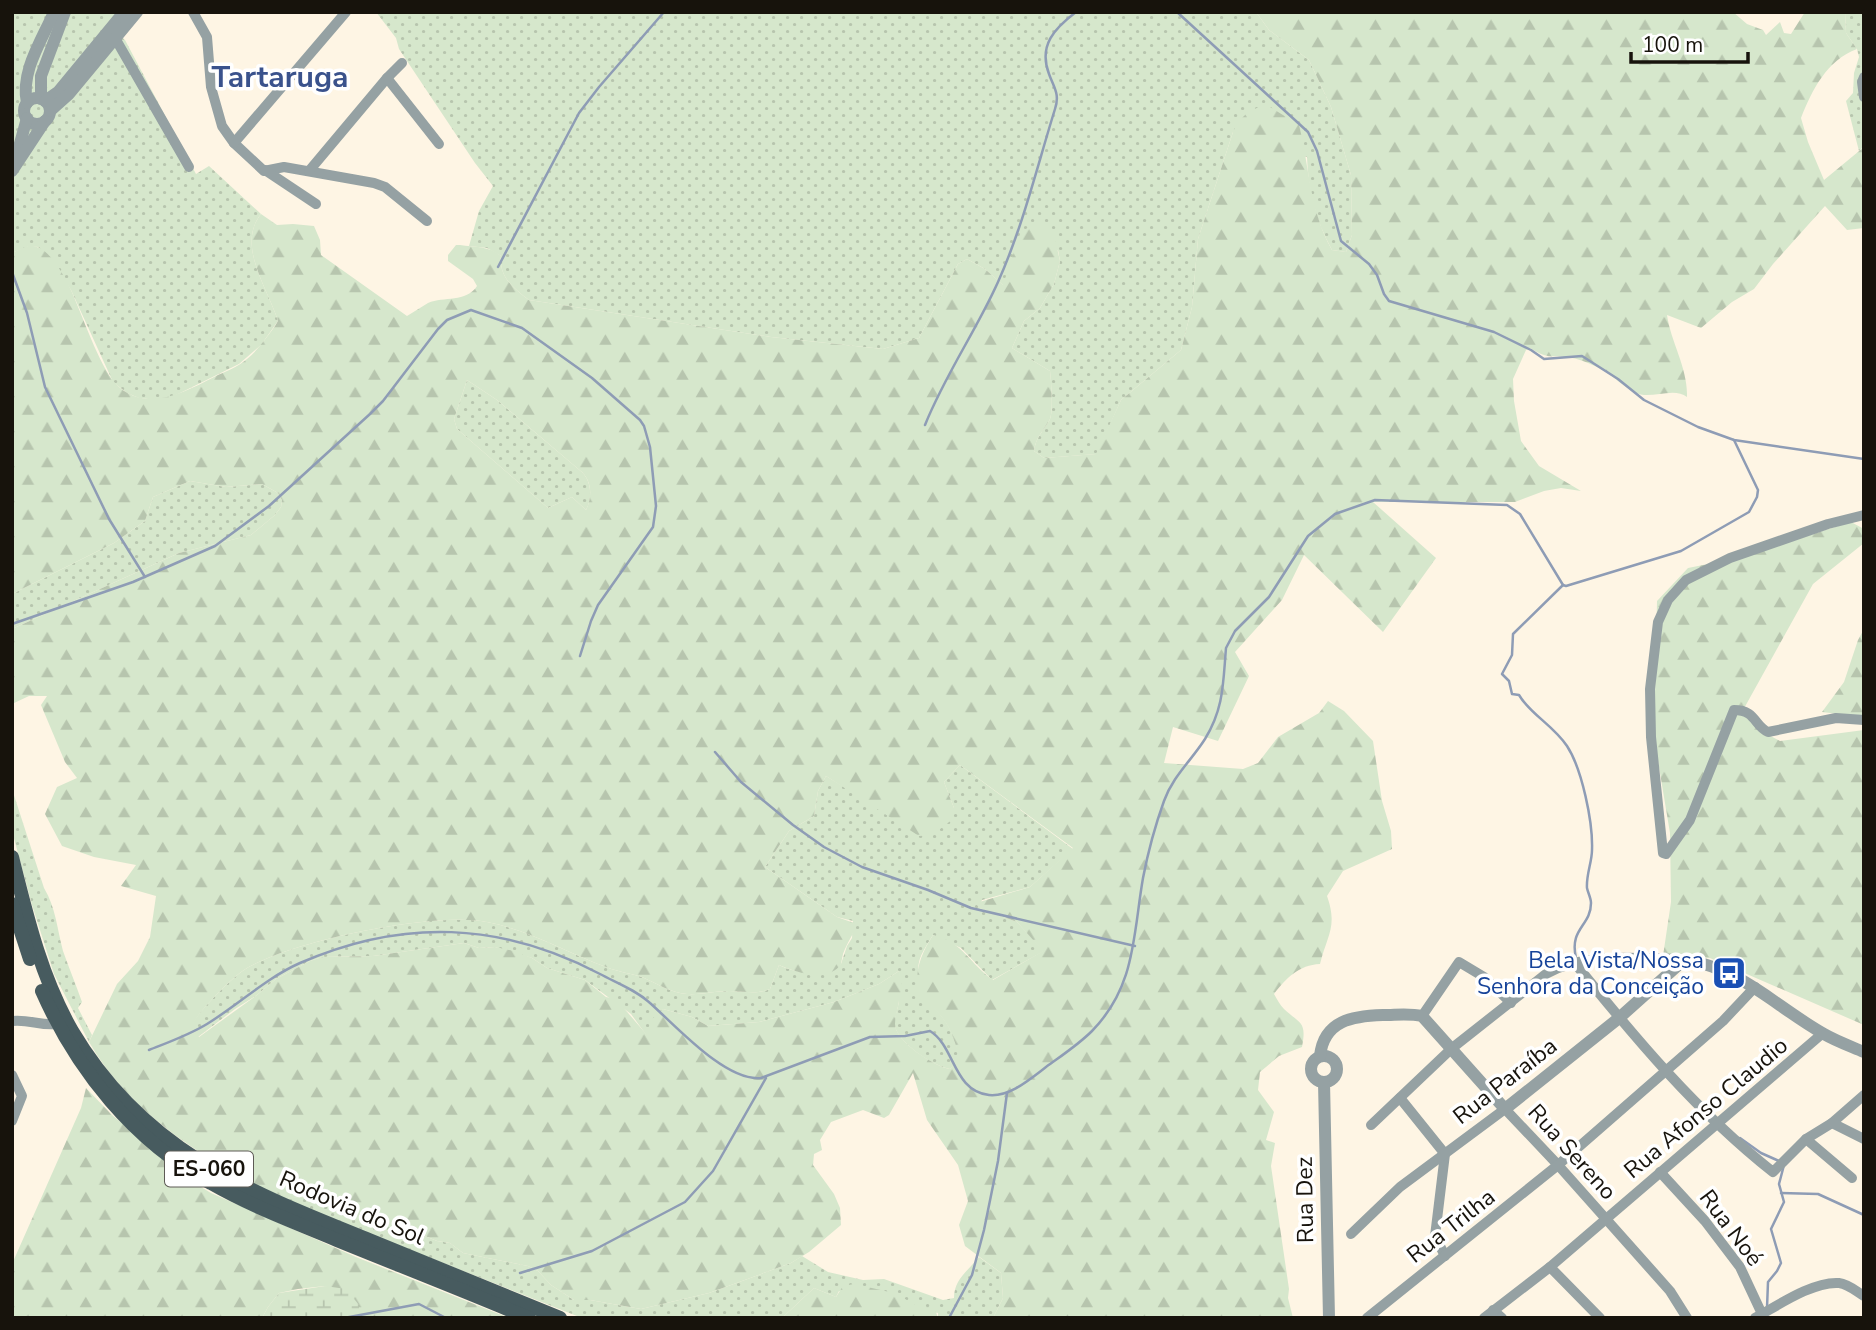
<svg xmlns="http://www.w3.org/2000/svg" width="1876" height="1330" viewBox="0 0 1876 1330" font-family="'Nunito Sans',sans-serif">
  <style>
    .grass { fill: url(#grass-dots) }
    .forest { fill: url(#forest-firs); fill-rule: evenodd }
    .wetland { fill: url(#wetland-marsh) }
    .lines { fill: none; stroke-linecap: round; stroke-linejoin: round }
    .stream { stroke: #8e9cb5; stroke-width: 2.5 }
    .minor { stroke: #95a1a3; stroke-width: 10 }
    .tertiary { stroke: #95a1a3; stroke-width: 12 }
    .primary { stroke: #475b5f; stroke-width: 14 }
    .labels { text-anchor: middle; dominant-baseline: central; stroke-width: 7; stroke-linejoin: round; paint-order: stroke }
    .shield { fill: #fff; stroke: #5d5a55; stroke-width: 2 }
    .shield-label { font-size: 21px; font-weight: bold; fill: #17130c }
    .transit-label { font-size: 23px; fill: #164399; stroke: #fff; text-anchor: end }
    .street-label { font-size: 23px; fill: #17130c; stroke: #fff }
    .district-label { font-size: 30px; font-weight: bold; fill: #3a528c; stroke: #fff }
  </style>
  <defs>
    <pattern id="grass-dots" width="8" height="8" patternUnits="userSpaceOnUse" patternTransform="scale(1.75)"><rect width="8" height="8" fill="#d6e7cc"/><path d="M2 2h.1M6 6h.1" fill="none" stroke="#b7c5ae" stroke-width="1.8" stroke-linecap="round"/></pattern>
    <pattern id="forest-firs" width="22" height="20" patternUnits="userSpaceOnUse" patternTransform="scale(1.75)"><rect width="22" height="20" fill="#d6e7cc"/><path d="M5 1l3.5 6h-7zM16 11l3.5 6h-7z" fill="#b7c5ae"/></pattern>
    <pattern id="wetland-marsh" width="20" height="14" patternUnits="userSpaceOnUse" patternTransform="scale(1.75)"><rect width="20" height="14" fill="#d6e7cc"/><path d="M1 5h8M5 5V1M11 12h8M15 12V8" fill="none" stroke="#b7c5ae"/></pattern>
  </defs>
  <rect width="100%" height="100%" fill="#fef5e4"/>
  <!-- grass -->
  <g class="grass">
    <path d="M12,12H118L108,25L125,40L196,174L209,166L261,214C236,245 268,289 278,321L261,345L239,364L172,397L157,400L139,398L127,393L113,382L71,290L51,259L38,247L29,246L12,253L14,110L12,109Z"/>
    <path d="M376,12H1256L1269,30L1309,60L1331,107L1351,175L1352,235L1346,252L1332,250C1316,221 1308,190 1307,157L1233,132L1198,239L1192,307L1181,350L1121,400L1097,454L1044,458L1034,451C1036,437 1042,433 1049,421C1054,414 1051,381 1050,371L1012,348L1024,321L1040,308L1054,284L1060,261L1058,250L1004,286L985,269L967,259L958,264L919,338L883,349L771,337L529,300C513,288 499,277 501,256L487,248L469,246L479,211L493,186L475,163L399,49L396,38Z"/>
    <path d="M1845,12H1864V146L1859,151L1846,101L1853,93L1854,73L1859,57L1857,49L1846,33Z"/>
    <path d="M467,380L497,400L583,473C592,483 592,499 586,510L572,497L548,508L457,429L454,419Z"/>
    <path d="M190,481L226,487L262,484L278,493L282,500L281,507L275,515L251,535L179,553L12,629V594L114,543L145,521L153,497Z"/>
    <path d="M960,765L1073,849L1030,887L982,900L979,908L1017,922L1044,951L992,980L961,948L933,935C913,966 917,966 924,1001C945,1012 956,1038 960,1060L950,1069C935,1067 898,1043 895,1026C893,1018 899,1008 899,999C900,990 899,980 899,971L879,984L834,1002L759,1022L708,1026L692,1017L663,1009L647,1036L631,1014L585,980L547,968L532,958L495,947L479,948L464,943L373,956L322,957L310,961L276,979L257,995L235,1009L198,1037L190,1028C195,1015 231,978 244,970C289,941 435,911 487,922C529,930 566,952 606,967C618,972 630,973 642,977C656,983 671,993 687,994C700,995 715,991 729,991C745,991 756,995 770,989L779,965C804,977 816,971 841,964L847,946L852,938L853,921L837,917L765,867L789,831L814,816L818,791L826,776L864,799L954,808L944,782Z"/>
    <path d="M12,789L44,888C56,908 57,929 63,951C69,968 76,985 82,1002L78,1008L92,1035L89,1042L54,974L32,905L12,831Z"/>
    <path d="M290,1197L325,1198L382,1223L399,1225L437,1241L450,1243L463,1253L528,1266L538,1271L551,1285L574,1300H590L641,1309L709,1293L791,1263L802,1256L828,1272L863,1280L884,1279L943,1300L954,1298C954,1279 968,1271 979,1257L1001,1273L1003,1298L993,1318H938V1313L839,1291L836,1297L814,1288L782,1318H582L284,1200Z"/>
  </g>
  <!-- forest -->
  <g class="forest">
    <path d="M1256,12H1733L1747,24L1763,30L1766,35L1780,22L1784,33L1791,34L1805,12H1845L1846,33L1857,49C1827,60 1812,90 1801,118L1808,142L1824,180L1864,147V228L1847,230L1825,206L1773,264L1754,289L1732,302L1701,328L1667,315C1671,343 1688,368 1687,397C1676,388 1658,396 1644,395C1627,393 1614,374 1597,367C1590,364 1580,359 1572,358C1551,354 1551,361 1530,348L1526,350L1513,379L1514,401L1521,441L1539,466L1581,491L1561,488L1544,491L1515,502H1373L1436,558L1383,632L1304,555L1282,600L1235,652L1249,676L1218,741L1173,727L1164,763L1243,769L1258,763L1278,737L1319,713L1328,701L1344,711L1373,741L1382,801L1391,831L1392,849L1343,871L1327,896C1338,927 1327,935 1320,964C1299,965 1286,978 1274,994C1277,999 1280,1005 1284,1009C1300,1024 1307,1021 1302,1047L1279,1056L1260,1072L1258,1090L1274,1112L1266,1140L1275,1143L1271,1166L1289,1289L1288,1298L1293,1318H993L1003,1298L1001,1273L965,1246L959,1225L968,1201L958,1165L927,1120L913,1073L889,1115L884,1118L863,1110L831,1122L820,1140L822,1150L814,1154L813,1165L834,1194L840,1208L841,1225L809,1252L791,1263L709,1293L641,1309L590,1300H574L551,1285L538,1271L528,1266L463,1253L450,1243L437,1241L399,1225L382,1223L325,1198L290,1197L284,1200C210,1162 132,1117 89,1042L117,984L138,961L150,937L156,896L121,886L136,865L94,857L62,846L45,814L57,787L77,778L65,762L41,705L47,696H29L12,704V629L179,553L251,535L275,515L281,507L282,500L278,493L262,484L226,487L190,481L153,497L145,521L114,543L12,594V253C17,251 23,247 28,246C48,243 64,276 71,290C81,312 100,367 115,383C144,414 183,393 214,377C224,372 238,367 247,359C258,350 266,338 275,326L278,321C268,289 236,245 261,214L277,225L293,224L314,226L320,240L321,255L407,316C414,312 421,307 428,303C444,296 466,303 477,286L473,279L448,261V255L456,245H460C474,247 490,246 501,256C499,277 513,288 529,300L771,337L883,349L919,338L958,264L967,259L985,269L1003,285L1021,231L1040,223L1054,234L1060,261L1054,284L1040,308L1024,321L1012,348L1050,371C1051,380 1054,414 1049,421C1042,433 1036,437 1034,451L1044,458L1096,454L1121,400L1181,350L1192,307L1198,239L1233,132C1241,116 1249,109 1267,105L1299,125C1310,169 1309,209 1332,250L1346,252L1352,235L1351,175L1331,107L1309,60L1269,30ZM467,380L497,400L583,473C592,483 592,498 586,510L572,497L548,508L457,429L454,419ZM960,765L1073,848L1030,887L976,903L979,908L1017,922L1043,951L993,980C970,964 963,942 933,935C919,957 914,973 919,1000C943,1008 956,1037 959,1060L950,1069C935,1067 895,1041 895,1024C895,1017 898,1008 899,1001L904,998L899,971L879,984L834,1002L759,1022L708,1026L692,1017L663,1009L651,1020L647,1035L616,999L606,997L585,980L547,968L532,958L514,951L495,947L479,948L464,943L373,956L322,957L310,961L276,979L257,995L199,1037L191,1028C195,1015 231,978 244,970C289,941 435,911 487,922C529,930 566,952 606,967C618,972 630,973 642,977C656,983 671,993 687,994C700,995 715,991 729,991C745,991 756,995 770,989L779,965C794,972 829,983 841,964C841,963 843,955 843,954C847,943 853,935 857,924L837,917L765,867L789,831L814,816L818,791L826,776L919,836L932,835L953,819L954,808L944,782Z"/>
    <path d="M1851,522L1864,529V543L1813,584L1742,712L1763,732L1780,741L1864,730V1025L1710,958L1663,956L1671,902L1670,833L1654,737L1657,601L1688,568L1733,559Z"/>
    <path d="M1864,629V717L1822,712L1844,682L1858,640Z"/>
    <path d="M86,1088L112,1115L196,1184L211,1193L356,1257L509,1318H359V1305L325,1286L298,1289L279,1293L268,1307L262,1318H12V1264L81,1108Z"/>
    <path d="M854,1284L894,1293L916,1305L935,1309L938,1318H782L814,1288L836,1297L843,1286Z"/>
  </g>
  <!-- wetland -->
  <path class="wetland" d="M325,1286L346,1289L359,1305V1318H262L268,1307L279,1293Z"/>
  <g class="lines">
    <!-- stream -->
    <g class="stream">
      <path d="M1177,12L1308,132L1317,151L1341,241L1369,264L1377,275L1384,294L1389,301L1494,332L1531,350L1544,359L1582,356L1618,379L1644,400L1698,427L1734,440L1864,459"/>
      <path d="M498,267L579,113L599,87L664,12"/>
      <path d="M12,272L27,313L45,387L109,519L145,577"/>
      <path d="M925,425C945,375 976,331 998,282C1023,226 1037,167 1055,109C1060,94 1054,88 1049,74C1038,45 1055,28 1076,12"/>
      <path d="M12,624L133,582L215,546L269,506L370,414L383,401L438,329L447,320L471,310L522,328L592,378L640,420L644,426L650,447L656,506L653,527L598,605L591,621L580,656"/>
      <path d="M715,752L741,782L793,825L824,847L862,867L928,890L971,908L1135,946"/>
      <path d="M1576,958C1569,928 1591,926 1591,903C1591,898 1588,893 1587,888C1586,875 1592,862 1592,850C1593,822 1582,769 1567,746C1553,725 1530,714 1519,695L1512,694L1509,681L1502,674L1512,655L1513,634L1563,585L1566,586L1681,551L1749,512L1757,497L1758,490L1734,440"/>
      <path d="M149,1050C169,1042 189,1035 207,1024C238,1005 266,978 300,963C403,918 501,922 600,974C617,983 636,990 650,1003C676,1026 726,1082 761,1078L870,1037L905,1036L930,1031C955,1046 953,1091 989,1095C1010,1097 1030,1079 1046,1067C1061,1056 1078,1045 1092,1031C1136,986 1133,935 1143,878C1148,852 1155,826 1164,801C1173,776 1191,761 1205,739C1224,708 1223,683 1226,648L1235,631L1269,597L1308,536L1335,514L1375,500L1507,505L1520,514L1563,585"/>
      <path d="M1740,1138L1761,1153L1779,1161"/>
      <path d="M1781,1193L1818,1194L1864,1215"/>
      <path d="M520,1273L592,1251L685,1202L713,1171L766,1078"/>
      <path d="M1767,1308L1768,1282L1777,1271L1781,1263L1771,1229L1784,1202L1779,1184L1784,1165"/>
      <path d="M344,1318L419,1304L446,1318"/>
      <path d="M949,1318L972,1275L984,1230L998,1161L1007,1093"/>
    </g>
    <!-- minor -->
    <g class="minor">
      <path d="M193,12L207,37L211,87L222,126L234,143L264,171L284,167L374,183L385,187L427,221"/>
      <path d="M115,38L189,167"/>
      <path d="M1864,77L1862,82L1864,97"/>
      <path d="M387,78L439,144"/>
      <path d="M234,143L346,12"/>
      <path d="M265,170L316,204"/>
      <path d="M309,171L387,78L402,63"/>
      <path d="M1864,515L1828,524L1730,558L1686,580L1668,600L1658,622L1650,689L1651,737L1663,853L1666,854L1690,820L1734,710C1756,710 1754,726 1768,732L1836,718L1864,720"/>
      <path d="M1574,962C1635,1038 1697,1112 1773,1172L1806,1139L1832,1123L1864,1095"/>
      <path d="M1422,1016L1459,962L1484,977L1511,1003"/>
      <path d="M12,1021C29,1019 40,1026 57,1024"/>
      <path d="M12,1075L22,1096L12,1121"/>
      <path d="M1400,1098L1445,1154L1435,1236L1445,1256"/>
      <path d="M1832,1123L1864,1139"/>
      <path d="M1371,1125L1451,1049L1546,974C1586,951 1640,959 1685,959"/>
      <path d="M1806,1139L1852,1178"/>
      <path d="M1660,1172L1705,1221L1740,1267L1762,1314"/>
      <path d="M1351,1234L1400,1187L1505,1109L1558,1165L1670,1291L1687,1318"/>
      <path d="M1550,1267L1600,1318"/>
      <path d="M1493,1310L1502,1318"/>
      <path d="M1367,1318L1558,1165L1723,1021L1755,987"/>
      <path d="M1484,1318L1550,1267L1823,1033"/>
      <path d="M1755,1318C1777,1306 1813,1281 1839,1283C1848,1284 1856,1291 1864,1296"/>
    </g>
    <!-- tertiary -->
    <g class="tertiary">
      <circle cx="37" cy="111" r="13"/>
      <path d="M41,99V76L65,12"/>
      <path d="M45,101L58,92L124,12"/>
      <path d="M27,103C20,72 42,40 54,12"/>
      <path d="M50,111L69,94L137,12"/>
      <path d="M16,158L27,118"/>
      <path d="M12,171L45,121"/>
      <circle cx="1324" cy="1069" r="13"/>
      <path d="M1320,1056C1324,1020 1353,1016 1383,1015C1396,1015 1409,1013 1422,1016L1505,1109L1619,1018L1685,959C1747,972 1773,1005 1824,1034C1836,1041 1850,1046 1864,1052"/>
      <path d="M1324,1082L1329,1318"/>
    </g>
    <!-- primary -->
    <g class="primary">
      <path d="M12,857C27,917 41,977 72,1031C143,1151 247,1191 369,1240C432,1266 496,1292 560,1318"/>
      <path d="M12,904L30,959"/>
      <path d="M42,991C77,1070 134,1141 211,1183C251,1206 294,1222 337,1240C401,1266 465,1291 529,1318"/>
    </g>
  </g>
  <!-- icons -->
  <defs>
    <g id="bus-square" transform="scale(1.75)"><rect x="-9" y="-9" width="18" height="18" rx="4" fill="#1a4fb4" stroke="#fff"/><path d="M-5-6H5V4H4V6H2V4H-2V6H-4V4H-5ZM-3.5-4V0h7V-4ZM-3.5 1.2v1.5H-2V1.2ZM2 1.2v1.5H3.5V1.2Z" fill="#fff"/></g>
  </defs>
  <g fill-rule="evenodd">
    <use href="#bus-square" x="1729" y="973"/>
  </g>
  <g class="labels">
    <!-- shield labels -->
    <rect class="shield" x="165" y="1151.5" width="88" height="35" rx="5"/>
    <g class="shield-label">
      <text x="209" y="1169">ES-060</text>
    </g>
    <!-- transit labels -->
    <g class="transit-label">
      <text x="1704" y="960">Bela Vista/Nossa<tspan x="1704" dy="26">Senhora da Conceição</tspan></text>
    </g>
    <!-- street labels -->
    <g class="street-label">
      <text transform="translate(1505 1081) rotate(-38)">Rua Paraíba</text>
      <text transform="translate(1706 1108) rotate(-40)">Rua Afonso Claudio</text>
      <text transform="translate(1572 1152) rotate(48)">Rua Sereno</text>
      <text transform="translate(1305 1200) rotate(-91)">Rua Dez</text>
      <text transform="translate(352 1208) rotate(23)">Rodovia do Sol</text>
      <text transform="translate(1451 1226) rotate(-38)">Rua Trilha</text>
      <text transform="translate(1731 1228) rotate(53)">Rua Noé</text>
    </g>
    <!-- district labels -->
    <g class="district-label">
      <text x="280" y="77">Tartaruga</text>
    </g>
  </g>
  <!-- border -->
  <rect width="1876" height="1330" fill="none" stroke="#17130c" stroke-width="28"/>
  <!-- scale -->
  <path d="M1631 52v10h117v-10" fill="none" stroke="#17130c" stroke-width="3.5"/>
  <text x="1642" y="52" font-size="21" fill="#17130c" stroke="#ffffff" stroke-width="5" paint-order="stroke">100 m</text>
</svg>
